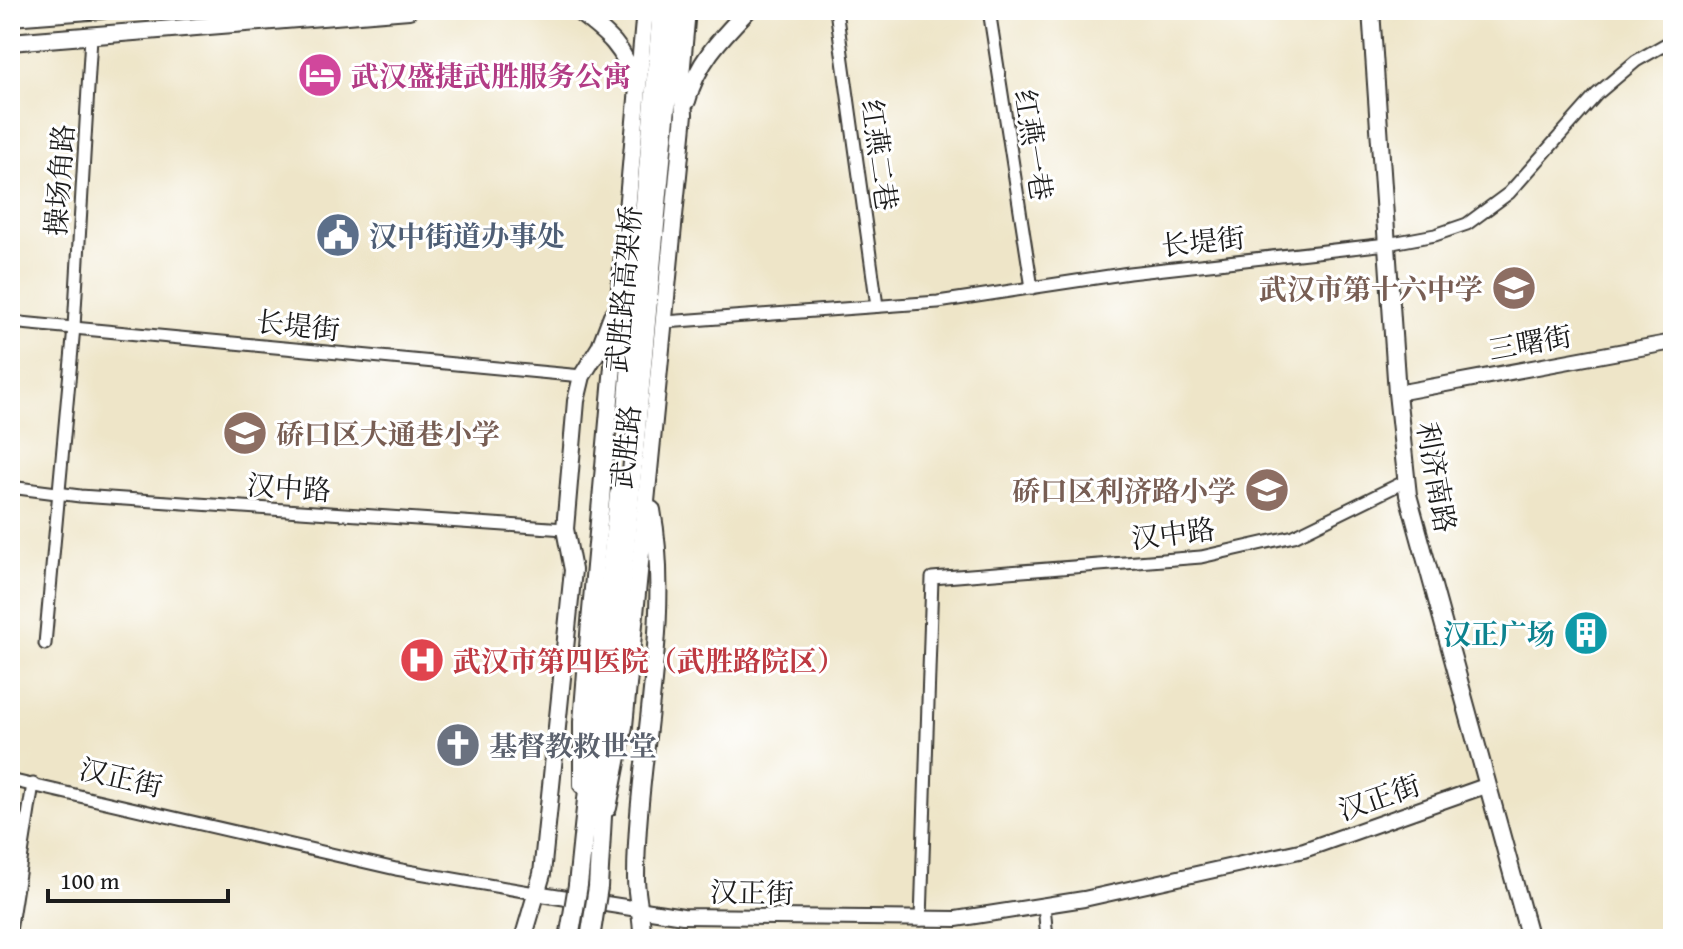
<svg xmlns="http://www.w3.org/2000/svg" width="1683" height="949" viewBox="0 0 1683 949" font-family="'Gentium Book Plus','Noto Serif SC',serif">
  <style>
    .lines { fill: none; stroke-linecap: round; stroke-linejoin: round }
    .minor-casing { stroke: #3c3a36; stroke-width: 15 }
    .tertiary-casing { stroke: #3c3a36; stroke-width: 18 }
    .secondary-casing { stroke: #3c3a36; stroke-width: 20 }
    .primary-casing { stroke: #3c3a36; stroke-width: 22 }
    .minor { stroke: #fff; stroke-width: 11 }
    .tertiary { stroke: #fff; stroke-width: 14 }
    .secondary { stroke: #fff; stroke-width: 16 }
    .primary { stroke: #fff; stroke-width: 18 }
    .primary-bridge-casing { stroke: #3c3a36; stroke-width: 22; stroke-linecap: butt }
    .primary-bridge { stroke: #fff; stroke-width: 18 }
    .labels { text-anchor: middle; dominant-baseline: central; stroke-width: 6; stroke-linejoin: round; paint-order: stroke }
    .hotel-label { font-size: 28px; font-weight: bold; fill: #b23c85; stroke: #fff; text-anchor: start }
    .street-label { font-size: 28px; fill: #1c1c1c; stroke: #fff }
    .service-label { font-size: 28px; font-weight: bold; fill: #4e5e75; stroke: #fff; text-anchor: start }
    .education-label { font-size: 28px; font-weight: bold; fill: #785e54; stroke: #fff; text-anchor: end }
    .culture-label { font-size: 28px; font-weight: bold; fill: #0d838f; stroke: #fff; text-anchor: end }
    .health-label { font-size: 28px; font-weight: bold; fill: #be3a42; stroke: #fff; text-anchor: start }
    .worship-label { font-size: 28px; font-weight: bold; fill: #5b616d; stroke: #fff; text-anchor: start }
  </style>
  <rect width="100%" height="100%" fill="#fff"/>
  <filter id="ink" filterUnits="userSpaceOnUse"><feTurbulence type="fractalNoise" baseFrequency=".0125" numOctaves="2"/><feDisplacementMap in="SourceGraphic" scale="16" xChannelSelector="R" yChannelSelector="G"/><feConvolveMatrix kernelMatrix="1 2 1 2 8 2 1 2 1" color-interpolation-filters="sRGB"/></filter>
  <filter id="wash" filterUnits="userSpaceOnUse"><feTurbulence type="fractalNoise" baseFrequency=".006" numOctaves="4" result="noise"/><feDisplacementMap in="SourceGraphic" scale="32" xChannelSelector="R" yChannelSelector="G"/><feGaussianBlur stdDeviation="1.8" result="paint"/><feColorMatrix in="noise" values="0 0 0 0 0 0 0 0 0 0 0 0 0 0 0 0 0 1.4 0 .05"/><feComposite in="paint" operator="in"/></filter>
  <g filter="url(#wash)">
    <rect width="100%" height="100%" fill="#eee5c8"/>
  </g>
  <g filter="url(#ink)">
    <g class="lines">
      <!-- minor casing -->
      <g class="minor-casing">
        <g id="minor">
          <path d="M836,10L877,306"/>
          <path d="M989,10L1032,288"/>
          <path d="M10,322L582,376"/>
          <path d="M665,322L938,302L1129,273L1387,244L1435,235L1467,224L1509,193L1597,94L1636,61L1673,40"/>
          <path d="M10,487L80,496L565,529"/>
          <path d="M45,644L74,327L91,37"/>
          <path d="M10,780L396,869L535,893"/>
          <path d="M1044,905L1047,939"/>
          <path d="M921,920L932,578L1201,557L1294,536L1406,481"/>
          <path d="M10,931L33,784"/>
        </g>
      </g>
      <!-- tertiary casing -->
      <g class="tertiary-casing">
        <g id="tertiary">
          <path d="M1397,393L1673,342"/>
          <path d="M535,893L683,916L956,919L1084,899L1304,850L1488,785"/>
        </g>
      </g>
      <!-- secondary casing -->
      <g class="secondary-casing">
        <g id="secondary">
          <path d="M576,10C605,32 627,48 634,85"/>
          <path d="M1371,10L1397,393L1408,495L1530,939"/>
          <path d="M10,17L103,10"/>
          <path d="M10,42L409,10"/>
          <path d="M687,101C697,62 721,38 748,10"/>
          <path d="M582,785V722L590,622L645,10"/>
          <path d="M608,808L624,726L684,114L681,76L687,10"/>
          <path d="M523,939L542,874L573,570L565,529L576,401L582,376L600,347L612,315"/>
          <path d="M642,939C643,918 636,898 636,878C636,762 673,623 652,510"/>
        </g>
      </g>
      <!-- primary casing -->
      <g class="primary-casing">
        <g id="primary">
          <path d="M627,410L662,10"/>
          <path d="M578,885L619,495"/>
          <path d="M598,887L605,763L675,10"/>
        </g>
      </g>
      <!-- minor -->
      <use href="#minor" class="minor"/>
      <!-- tertiary -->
      <use href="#tertiary" class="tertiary"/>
      <!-- secondary -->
      <use href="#secondary" class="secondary"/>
      <!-- primary -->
      <use href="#primary" class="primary"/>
      <!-- primary-bridge casing -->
      <g class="primary-bridge-casing">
        <g id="primary-bridge">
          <path d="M569,939L578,885"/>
          <path d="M590,939L598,887"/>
        </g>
      </g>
      <!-- primary-bridge -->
      <use href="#primary-bridge" class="primary-bridge"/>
    </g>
  </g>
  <!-- icons -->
  <defs>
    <g id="hotel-disc" transform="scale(2.3)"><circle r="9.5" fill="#d1479c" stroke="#fff"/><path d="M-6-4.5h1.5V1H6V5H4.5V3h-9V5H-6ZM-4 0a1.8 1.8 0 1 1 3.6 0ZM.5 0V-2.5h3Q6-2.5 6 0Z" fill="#fff"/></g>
    <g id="civic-disc" transform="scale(2.3)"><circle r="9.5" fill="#5c6f8a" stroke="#fff"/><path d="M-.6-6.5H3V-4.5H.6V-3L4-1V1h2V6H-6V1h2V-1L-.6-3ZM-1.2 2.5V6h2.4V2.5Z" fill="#fff"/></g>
    <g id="school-disc" transform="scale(2.3)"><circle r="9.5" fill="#8d6e63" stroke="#fff"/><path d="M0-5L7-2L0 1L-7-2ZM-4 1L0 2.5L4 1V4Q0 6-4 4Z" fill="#fff"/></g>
    <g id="building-disc" transform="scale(2.3)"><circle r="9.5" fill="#0f9aa8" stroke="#fff"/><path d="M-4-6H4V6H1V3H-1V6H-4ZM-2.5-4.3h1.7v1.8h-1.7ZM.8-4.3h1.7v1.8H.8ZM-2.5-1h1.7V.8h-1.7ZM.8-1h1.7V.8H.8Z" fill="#fff"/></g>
    <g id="hospital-disc" transform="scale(2.3)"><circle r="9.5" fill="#e0444e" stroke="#fff"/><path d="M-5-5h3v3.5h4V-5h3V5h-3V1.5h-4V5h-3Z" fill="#fff"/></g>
    <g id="church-disc" transform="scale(2.3)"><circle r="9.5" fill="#6b7280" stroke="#fff"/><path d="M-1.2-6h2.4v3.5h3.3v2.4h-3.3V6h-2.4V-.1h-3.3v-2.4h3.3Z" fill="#fff"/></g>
  </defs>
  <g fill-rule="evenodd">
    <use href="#hotel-disc" x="320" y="75"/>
    <use href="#civic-disc" x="338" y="235"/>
    <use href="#school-disc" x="1514" y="288"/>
    <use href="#school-disc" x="245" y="433"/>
    <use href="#school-disc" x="1267" y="490"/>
    <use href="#building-disc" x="1586" y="633"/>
    <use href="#hospital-disc" x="422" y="660"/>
    <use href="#church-disc" x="458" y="745"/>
  </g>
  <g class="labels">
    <!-- hotel labels -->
    <g class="hotel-label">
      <text x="351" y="75">武汉盛捷武胜服务公寓</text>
    </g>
    <!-- street labels -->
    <g class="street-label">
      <text transform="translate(1034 145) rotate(81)">红燕一巷</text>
      <text transform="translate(880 155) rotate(82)">红燕二巷</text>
      <text transform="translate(59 180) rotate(-86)">操场角路</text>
      <text transform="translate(1203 241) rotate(-6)">长堤街</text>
      <text transform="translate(623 289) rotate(-85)">武胜路高架桥</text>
      <text transform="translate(298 325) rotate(6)">长堤街</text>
      <text transform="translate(1530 342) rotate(-10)">三曙街</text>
      <text transform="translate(625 447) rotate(-84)">武胜路</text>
      <text transform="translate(1437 477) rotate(80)">利济南路</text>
      <text transform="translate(289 487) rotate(4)">汉中路</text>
      <text transform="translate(1173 533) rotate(-7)">汉中路</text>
      <text transform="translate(121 777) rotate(13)">汉正街</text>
      <text transform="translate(1379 797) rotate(-19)">汉正街</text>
      <text transform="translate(752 892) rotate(1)">汉正街</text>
    </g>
    <!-- service labels -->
    <g class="service-label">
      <text x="369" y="235">汉中街道办事处</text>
    </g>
    <!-- education labels -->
    <g class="education-label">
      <text x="1483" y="288">武汉市第十六中学</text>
      <text x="276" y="433" text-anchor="start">硚口区大通巷小学</text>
      <text x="1236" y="490">硚口区利济路小学</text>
    </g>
    <!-- culture labels -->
    <g class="culture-label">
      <text x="1555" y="633">汉正广场</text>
    </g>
    <!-- health labels -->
    <g class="health-label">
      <text x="453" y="660">武汉市第四医院（武胜路院区）</text>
    </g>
    <!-- worship labels -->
    <g class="worship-label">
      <text x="489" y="745">基督教救世堂</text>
    </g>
  </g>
  <!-- margin -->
  <rect width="1683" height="949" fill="none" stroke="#fff" stroke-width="40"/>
  <!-- scale -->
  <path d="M48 889v12h180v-12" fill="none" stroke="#1c1c1c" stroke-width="4"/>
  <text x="60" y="889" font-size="24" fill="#1c1c1c" stroke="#ffffff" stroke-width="6" paint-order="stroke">100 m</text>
</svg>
